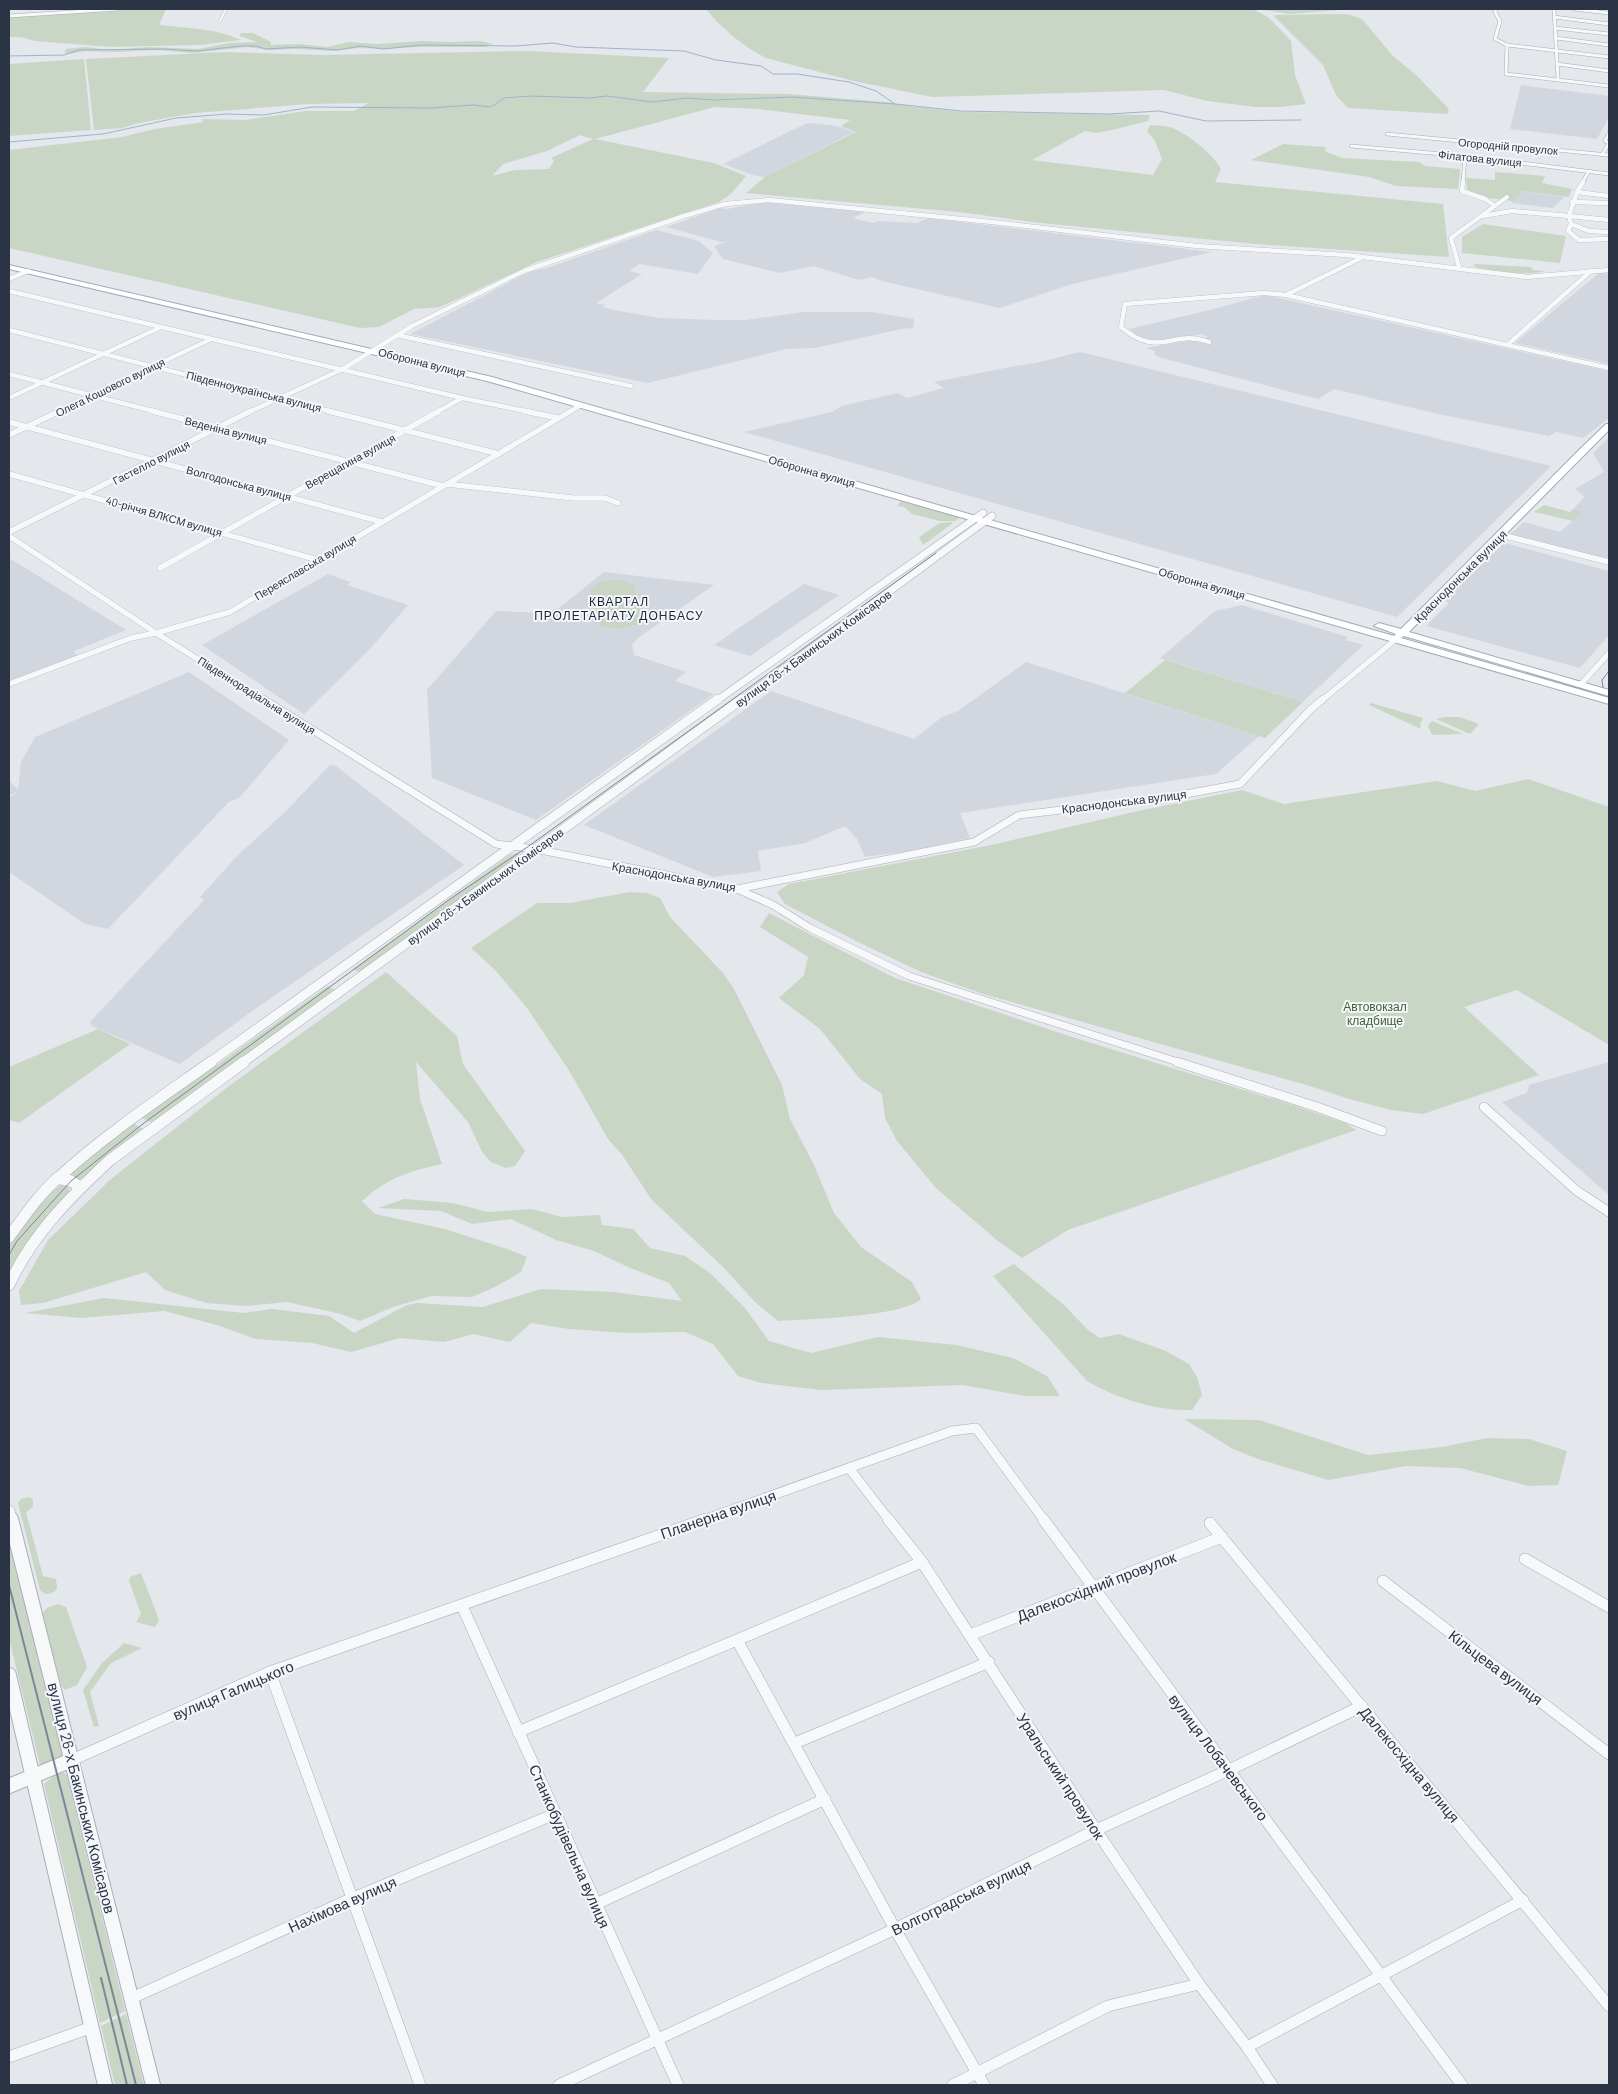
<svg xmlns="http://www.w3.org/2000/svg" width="1618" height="2094" viewBox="0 0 1618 2094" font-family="Barlow,sans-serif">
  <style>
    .built { fill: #d2d6de }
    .green { fill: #c9d6c5; fill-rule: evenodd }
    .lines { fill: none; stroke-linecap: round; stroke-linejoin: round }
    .stream { stroke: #9fb4cc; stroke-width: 1 }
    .pedestrian-casing { stroke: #a9aeb7; stroke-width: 3 }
    .minor-far5-casing { stroke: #a9aeb7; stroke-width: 4 }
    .minor-far4-casing { stroke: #a9aeb7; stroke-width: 5 }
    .minor-far3-casing { stroke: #a9aeb7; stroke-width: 6 }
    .minor-far2-casing { stroke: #a9aeb7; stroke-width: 8 }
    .minor-far1-casing { stroke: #a9aeb7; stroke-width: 10 }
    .minor-casing { stroke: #a9aeb7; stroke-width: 12 }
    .tertiary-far3-casing { stroke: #a9aeb7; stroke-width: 8 }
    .tertiary-far2-casing { stroke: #a9aeb7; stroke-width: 10 }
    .tertiary-far1-casing { stroke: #a9aeb7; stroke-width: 12 }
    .tertiary-casing { stroke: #a9aeb7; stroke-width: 16 }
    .primary-casing { stroke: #a3abb8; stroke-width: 2 }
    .pedestrian { stroke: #f7f8fa; stroke-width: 2.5 }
    .minor-far5 { stroke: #f7f8fa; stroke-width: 3 }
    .minor-far4 { stroke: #f7f8fa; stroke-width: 4.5 }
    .minor-far3 { stroke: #f7f8fa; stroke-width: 5.5 }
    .minor-far2 { stroke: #f7f8fa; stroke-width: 7 }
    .minor-far1 { stroke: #f7f8fa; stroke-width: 9 }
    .minor { stroke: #f7f8fa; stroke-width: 11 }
    .tertiary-far3 { stroke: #f7f8fa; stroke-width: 7 }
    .tertiary-far2 { stroke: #f7f8fa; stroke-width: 9 }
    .tertiary-far1 { stroke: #f7f8fa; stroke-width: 11 }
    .tertiary { stroke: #f7f8fa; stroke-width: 14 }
    .primary { fill: #fff; fill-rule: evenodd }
    .tram-far1 { stroke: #7d8696; stroke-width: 1 }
    .tram { stroke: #7d8696; stroke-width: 2 }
    .labels { text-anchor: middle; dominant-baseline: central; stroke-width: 4; stroke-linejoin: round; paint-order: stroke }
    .far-street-label { font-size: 11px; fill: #2b3445; stroke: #f4f6f9 }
    .street-label { font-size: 12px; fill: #2b3445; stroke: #f4f6f9 }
    .far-quarter-label { font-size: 12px; letter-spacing: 1px; fill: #1d2536; stroke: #f4f6f9 }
    .park-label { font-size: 12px; fill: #3f6138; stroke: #f4f6f9 }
    .near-street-label { font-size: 15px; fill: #2b3445; stroke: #f4f6f9 }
  </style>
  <rect width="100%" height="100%" fill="#e4e7ec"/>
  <!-- built -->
  <g class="built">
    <path d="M1521,85L1609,96L1608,119L1597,139L1510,129Z"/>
    <path d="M807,123L837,126L854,132L764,177L753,175L723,164Z"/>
    <path d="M1521,191L1564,197L1553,208L1511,203Z"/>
    <path d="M759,203H773L866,212L853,218L873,223L878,221L917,223L928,218L1212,252L1072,284L1000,308L882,281L872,277L859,280L814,266L780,273L723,259L714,246L729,241L721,242L666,227L720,208L727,209Z"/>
    <path d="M656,230L699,241L713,253L698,274L639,264L629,271L642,274L596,303L606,305L602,307L614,310L659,318L717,320H745L804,312H872L914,319L913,328L901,329L815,348L786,349L648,383L410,334L531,271L547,268Z"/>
    <path d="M1600,272L1609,274V364L1515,343Z"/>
    <path d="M1264,295L1609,371V418L1583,438L1556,432L1549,436L1438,414L1334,389L1318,399L1162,358L1155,355V351L1146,348L1208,337L1202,334L1163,342H1145L1129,329L1214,309Z"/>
    <path d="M1080,352L1551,466L1397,617L744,432L832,412L842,406L898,393L907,398L944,388L934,382L1015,366L1036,363Z"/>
    <path d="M1609,437V561L1509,535L1524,522L1560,532L1582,513L1573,509L1585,497L1575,489L1604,472L1593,453Z"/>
    <path d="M1504,543L1609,571V635L1580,668L1426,626L1449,603L1445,600Z"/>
    <path d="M9,558L126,630L74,651L78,657L9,682Z"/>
    <path d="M604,572L714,585L638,638L632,645L634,655L686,672L675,681L714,694L536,820L432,778L427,690L496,611L542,613L559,608Z"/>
    <path d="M328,574L350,582L347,585L408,605L370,649L304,714L202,645Z"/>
    <path d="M804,584L839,595L750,656L714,645Z"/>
    <path d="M1242,605L1348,637L1345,640L1363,645L1303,702L1160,658L1215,611Z"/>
    <path d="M1026,662L1259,736L1216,774L960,813L970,838L909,851L865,857L857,839L845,826L805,843L758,851L761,871L713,877L584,825L771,691L914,739L942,717L958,711Z"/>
    <path d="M189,672L289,740L239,798L229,802L108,929L85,924L9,872V798L18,791L9,796V781L18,789L21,762L35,737Z"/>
    <path d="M330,765L336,766L464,865L255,1009L180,1064L92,1026L90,1022L204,900L200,897L237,856L285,812Z"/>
    <path d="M1609,1062V1195L1502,1102L1527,1093L1529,1085Z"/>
  </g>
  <!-- green -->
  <g class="green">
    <path d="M135,9H166L159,25C188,28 214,28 241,40L199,45L111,47L35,41L21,37H9V17Z"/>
    <path d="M706,9H1253L1268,17L1291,41L1295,75L1306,104L1280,107H1256L1207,101L1164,90L932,97L854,81L766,58L750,49L735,38L717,22Z"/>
    <path d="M1258,9H1352L1290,14Z"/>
    <path d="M1347,14L1362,19L1392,55L1417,76L1449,109L1447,114L1348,108L1336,95L1323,65L1273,15Z"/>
    <path d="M242,33H253L271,42V45L299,44L328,47L349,42L377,44L422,41L448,42L480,41L493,44L486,47H416L387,49L358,48L333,51L295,49L270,50L247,47L193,53L157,50L116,52L85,51L69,54L64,53L66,49L85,47L112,50L147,47L199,49L229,43L257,42L240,36V34Z"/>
    <path d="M528,51L669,58L643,92L788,94L887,102L915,107L965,112L1150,115L1148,121L1112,130L1096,133L1085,131L1032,160L1153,175L1162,159L1155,141L1147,131L1150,125C1156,126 1163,125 1169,127C1184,130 1215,156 1221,169L1215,182L1443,204L1449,257L1256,244L1041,223L959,212L746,193L766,176L856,132L841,126L850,120L758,109L715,107L595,139L714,163L746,176L731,194L719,202L537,262L440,307L414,309L379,327L360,328L9,248V150L122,137L155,129L204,122L201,119L246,120L306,111H354L369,103L308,104L195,113L139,123L122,128L94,130L86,59L225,52L322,55ZM580,135L593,139L551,158L554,161L549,169L515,170L492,176L503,164L547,151Z"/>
    <path d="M84,59L91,130L9,136V64Z"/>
    <path d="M1283,144L1325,147L1326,152L1342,158L1419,162L1425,166L1460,169L1458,189L1396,186L1369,177L1251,160Z"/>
    <path d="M1495,172L1545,176L1542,183L1572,189L1569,197L1522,191L1513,201L1489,198L1467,191L1466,178L1495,180Z"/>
    <path d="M1483,224L1566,236L1560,263L1462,253V237Z"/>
    <path d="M1474,264L1531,267L1533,270L1546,271C1523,276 1498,272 1475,267Z"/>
    <path d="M901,501L960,517L956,521H940L912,514L904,507L897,506Z"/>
    <path d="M1544,505L1570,512L1573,509L1583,512L1573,521L1534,512Z"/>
    <path d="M951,522L953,523L923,545L919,537L940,523Z"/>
    <path d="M611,580H622L634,585L644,621C630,628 615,631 600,625L590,589L599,582Z"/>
    <path d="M1165,660L1303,702L1265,738L1125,693Z"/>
    <path d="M1371,703L1423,718L1420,724L1421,729L1369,705Z"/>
    <path d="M1444,717H1459L1479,724L1470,734L1436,719Z"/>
    <path d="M1432,721L1463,734L1434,735L1431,733L1428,726Z"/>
    <path d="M1528,779L1609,807V1045L1517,990L1464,1007L1539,1075L1423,1114L1391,1110L1346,1098L1313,1087L980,993L921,972L856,941L785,904L777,892L789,884L991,845L1138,811L1242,790L1284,804L1437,781L1475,791Z"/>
    <path d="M517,853L521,856L363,972H359L353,969L510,855Z"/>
    <path d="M630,892L647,893L660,898L670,917L723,973L734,989L782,1085L790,1119L814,1165L834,1213L861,1247L912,1282L921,1299C902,1317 808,1319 778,1321L756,1303L724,1268L651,1199L623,1156L608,1139L570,1072L527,1008L495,970L471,948L537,903H570Z"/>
    <path d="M769,913L895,978L1072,1037L1286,1103L1345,1123L1356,1130L1068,1230L1022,1258L998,1241L936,1188L897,1141L885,1118L882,1094L860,1079L820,1029L779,998L804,975L808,957L760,927Z"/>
    <path d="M386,972L457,1036L463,1064L525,1151L515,1166L506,1168L491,1162L482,1152L468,1122L416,1062L420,1099L442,1164C407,1172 389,1177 362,1201L375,1214L445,1229L510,1250L527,1257L521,1272L497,1286L472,1297L431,1296L393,1307L360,1321L341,1314L287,1302L246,1306L206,1303L165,1290L146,1272L43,1303L21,1305L19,1291L48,1240L111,1179L229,1086Z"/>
    <path d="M328,986L336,990L153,1123L142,1118Z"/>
    <path d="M98,1029L130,1044L19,1123L9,1120V1067Z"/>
    <path d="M133,1123L143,1129L84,1177L77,1180L70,1175Z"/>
    <path d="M60,1185H67L70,1192L9,1275V1246L41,1202Z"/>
    <path d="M404,1199L453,1203L488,1212L532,1209L562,1217L600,1215L602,1225L633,1229L650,1248L685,1256L710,1273L745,1308L769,1341L811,1353L878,1337L956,1345L1013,1358L1047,1376L1060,1396H1026L962,1385L821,1390L761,1383L738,1376L713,1344L685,1332L627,1333L569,1329L531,1323L510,1342L473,1334L444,1342L400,1338L351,1352L312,1343L256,1339L217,1325L164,1311L81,1318L25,1313L104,1298L244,1313L272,1309L329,1316L354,1333L407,1305L417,1303L483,1307L541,1289L613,1292L682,1301L669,1283L630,1268L594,1251L556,1240L511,1219L472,1224L441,1211L378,1208Z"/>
    <path d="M1014,1264L1064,1305L1088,1330L1100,1338L1119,1334L1166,1351L1189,1364L1197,1377L1202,1395L1192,1410C1156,1411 1118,1399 1087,1381L993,1276Z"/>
    <path d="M1184,1419L1259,1420L1368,1455L1442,1447L1487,1438L1529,1439L1567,1451L1558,1485L1529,1486L1460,1468L1406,1466L1328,1480L1258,1459L1233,1449Z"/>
    <path d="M30,1497L33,1501V1507L26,1512L43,1576L56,1579L57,1588C54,1593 50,1594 45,1594L40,1590L18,1503L21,1499Z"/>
    <path d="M9,1542L63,1757L40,1765L9,1638Z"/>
    <path d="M141,1573L159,1620L155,1627L136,1622L141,1614L129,1581L130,1577Z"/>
    <path d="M58,1604L66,1607L87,1667L77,1685L65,1690L61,1685L42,1614L47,1608Z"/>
    <path d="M124,1643L142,1648L111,1663L90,1692L99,1726L94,1727L83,1690L102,1663Z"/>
    <path d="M62,1772L67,1775L125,2011L100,2023L44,1784L57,1773Z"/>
    <path d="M126,2014L144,2085H115L101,2026Z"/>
  </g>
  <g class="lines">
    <!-- stream -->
    <g class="stream">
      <path d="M9,56L64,55L79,50L163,49L197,51L240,46H256L266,49L300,47L338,50L361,46L383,49L422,45L515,46L553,43L576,47L684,51L716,60L761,66L773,74H797L849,82L876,91L895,104"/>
      <path d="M9,142L103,134L176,118L227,114L264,115L312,107L431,108L473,105L491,107L504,98L530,96L589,98L607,96L652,102L687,98L714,100L792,97L895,104L961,111L1109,114L1159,111L1206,121L1301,120"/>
    </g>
    <!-- pedestrian casing -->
    <g class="pedestrian-casing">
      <path id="pedestrian" d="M220,21L226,9"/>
    </g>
    <!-- minor-far5 casing -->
    <g class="minor-far5-casing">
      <g id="minor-far5">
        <path d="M1496,9L1495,12L1500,21L1495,39L1507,45L1506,74L1609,86"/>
        <path d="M1554,9L1558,79"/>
        <path d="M1574,9L1609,13"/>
        <path d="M9,16L118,9"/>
        <path d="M1554,17L1609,24"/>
        <path d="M1555,28L1609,34"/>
        <path d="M1556,38L1609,45"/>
        <path d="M1507,45L1609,57"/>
        <path d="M1557,64L1609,71"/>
        <path d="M1387,134L1609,155"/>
        <path d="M1351,146L1465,156L1609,174"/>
        <path d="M1602,155L1609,143L1605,141L1609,133"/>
        <path d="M1463,183L1465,156"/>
        <path d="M1582,183L1589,171"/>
      </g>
    </g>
    <!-- minor-far4 casing -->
    <g class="minor-far4-casing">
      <g id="minor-far4">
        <path d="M1463,182L1462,191L1485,199L1495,206"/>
        <path d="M1583,182L1577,192L1569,216L1609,220"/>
        <path d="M1577,192L1609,196"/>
        <path d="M1572,202L1609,203"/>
        <path d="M1483,216L1512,211L1569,216L1571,224L1568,231L1579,240L1609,239"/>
        <path d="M1571,224L1589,231L1609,232"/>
        <path d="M1459,267L1451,238L1507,197"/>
        <path d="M9,279L28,271"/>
        <path d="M9,291L462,398L530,412"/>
        <path d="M1286,295L1361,258"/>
        <path d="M9,330L333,412"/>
        <path d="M397,335L631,386"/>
        <path d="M1209,342C1172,328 1160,360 1121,327L1125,304L1264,293L1286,295L1609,368"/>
        <path d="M1507,345L1591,271"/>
        <path d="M9,374L157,412"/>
        <path d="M9,398L161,327"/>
        <path d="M57,412L211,339"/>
        <path d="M249,412L343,369L412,326L524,271L684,216L725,204L769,200L992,222L1197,246L1346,255L1527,277L1609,270"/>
        <path d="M437,412L462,398"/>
        <path d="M569,412L581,405"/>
      </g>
    </g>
    <!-- minor-far3 casing -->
    <g class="minor-far3-casing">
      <g id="minor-far3">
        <path d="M152,411L443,486"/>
        <path d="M328,411L499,454"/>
        <path d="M524,411L558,418"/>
        <path d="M9,422L382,522"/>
        <path d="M9,435L60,411"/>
        <path d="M9,474L318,560"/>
        <path d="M447,484L573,498H605L618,503"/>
        <path d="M9,532L251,411"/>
        <path d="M1502,535L1609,562"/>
        <path d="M9,536L156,633L265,701"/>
        <path d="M160,568L439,411"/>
        <path d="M1582,683L1609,653"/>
        <path d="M9,684L131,638L156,633L230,612L571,411"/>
        <path d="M1321,701L1395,640"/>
      </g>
    </g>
    <!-- minor-far2 casing -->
    <g class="minor-far2-casing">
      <g id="minor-far2">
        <path d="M263,699L496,844L535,849L737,889L974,842L1019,815L1164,798L1240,784L1311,709L1323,699"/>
        <path d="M737,889L773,905L810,928L909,976L1181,1063"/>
      </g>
    </g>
    <!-- minor-far1 casing -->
    <g class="minor-far1-casing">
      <g id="minor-far1">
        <path d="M1177,1062L1317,1107L1382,1131"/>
        <path d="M1484,1107L1577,1191L1609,1212"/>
        <path d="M849,1468L889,1520"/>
        <path d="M703,1520L952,1431L976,1428L1044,1520"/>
      </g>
    </g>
    <!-- minor casing -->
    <g class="minor-casing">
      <g id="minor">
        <path d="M888,1519L922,1562L1096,1830L1199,1984L1247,2047L1272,2085"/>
        <path d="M1043,1519L1462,2085"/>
        <path d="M1210,1523L1609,2006"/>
        <path d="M1525,1559L1609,1607"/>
        <path d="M1383,1581L1609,1754"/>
        <path d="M462,1606L678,2085"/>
        <path d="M970,1635L1222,1537"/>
        <path d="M737,1640L895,1929L984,2085"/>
        <path d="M270,1672L420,2085"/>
        <path d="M518,1732L922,1562"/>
        <path d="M795,1743L989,1662"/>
        <path d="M72,1760L270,1672L706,1519"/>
        <path d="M596,1904L825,1799"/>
        <path d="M132,1998L353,1898L555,1814"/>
        <path d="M1247,2047L1523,1900"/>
        <path d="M9,2057L92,2027"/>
        <path d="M559,2085L895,1929L1096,1830L1229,1770L1362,1706"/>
        <path d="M953,2085L1108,2006L1199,1984"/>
      </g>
    </g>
    <!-- tertiary-far3 casing -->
    <g class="tertiary-far3-casing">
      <g id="tertiary-far3">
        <path d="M716,701L983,513"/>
        <path d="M740,701L992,516"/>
      </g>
    </g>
    <!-- tertiary-far2 casing -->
    <g class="tertiary-far2-casing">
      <g id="tertiary-far2">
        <path d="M209,1063L718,699"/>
        <path d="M242,1063L742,699"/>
      </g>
    </g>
    <!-- tertiary-far1 casing -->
    <g class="tertiary-far1-casing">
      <g id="tertiary-far1">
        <path d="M57,1178L71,1181L80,1187"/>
        <path d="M9,1237C24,1217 39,1194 58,1178C105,1135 159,1099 211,1062"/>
        <path d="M9,1285C32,1235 70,1197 110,1160L244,1062"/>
        <path d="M9,1511L11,1520"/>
      </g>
    </g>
    <!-- tertiary casing -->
    <g class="tertiary-casing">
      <g id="tertiary">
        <path d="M11,1519L153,2085"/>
        <path d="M9,1675L105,2085"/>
        <path d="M9,1786L72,1760"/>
      </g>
    </g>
    <!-- primary casing -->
    <g class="primary-casing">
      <path id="primary" d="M9,265L492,377L1394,636L1396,634L1374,626L1379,623L1401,629L1579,450L1606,424H1609V430L1409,632L1609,690V696L1404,636L1401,638L1609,698V704L487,381L9,269Z"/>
    </g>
    <!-- pedestrian -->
    <use href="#pedestrian" class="pedestrian"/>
    <!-- minor-far5 -->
    <use href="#minor-far5" class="minor-far5"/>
    <!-- minor-far4 -->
    <use href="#minor-far4" class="minor-far4"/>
    <!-- minor-far3 -->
    <use href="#minor-far3" class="minor-far3"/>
    <!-- minor-far2 -->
    <use href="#minor-far2" class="minor-far2"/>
    <!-- minor-far1 -->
    <use href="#minor-far1" class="minor-far1"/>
    <!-- minor -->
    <use href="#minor" class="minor"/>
    <!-- tertiary-far3 -->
    <use href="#tertiary-far3" class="tertiary-far3"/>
    <!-- tertiary-far2 -->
    <use href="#tertiary-far2" class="tertiary-far2"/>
    <!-- tertiary-far1 -->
    <use href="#tertiary-far1" class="tertiary-far1"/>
    <!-- tertiary -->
    <use href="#tertiary" class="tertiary"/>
    <!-- primary -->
    <use href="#primary" class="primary"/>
    <!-- tram-far1 -->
    <g class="tram-far1">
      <path d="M1603,687L1602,680L1609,671"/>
      <path d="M9,1255L17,1241L71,1181L144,1123L450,899L526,848L936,553"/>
    </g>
    <!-- tram -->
    <g class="tram">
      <path d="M9,1585L136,2085"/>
      <path d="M101,1978L127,2085"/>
    </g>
  </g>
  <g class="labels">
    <!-- far-street labels -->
    <g class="far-street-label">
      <text transform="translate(1508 146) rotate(5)">Огородній провулок</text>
      <text transform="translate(1480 158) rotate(6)">Філатова вулиця</text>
      <text transform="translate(422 362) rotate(14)">Оборонна вулиця</text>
      <text transform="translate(110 387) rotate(-26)">Олега Кошового вулиця</text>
      <text transform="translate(254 391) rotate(14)">Південноукраїнська вулиця</text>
      <text transform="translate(226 430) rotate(14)">Веденіна вулиця</text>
      <text transform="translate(350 461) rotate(-29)">Верещагина вулиця</text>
      <text transform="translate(151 462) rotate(-27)">Гастелло вулиця</text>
      <text transform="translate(812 471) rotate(16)">Оборонна вулиця</text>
      <text transform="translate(239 483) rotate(15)">Волгодонська вулиця</text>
      <text transform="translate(164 516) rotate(16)">40-річчя ВЛКСМ вулиця</text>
      <text transform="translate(305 567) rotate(-31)">Переяславська вулиця</text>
      <text transform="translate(1202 583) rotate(16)">Оборонна вулиця</text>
      <text transform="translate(257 695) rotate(32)">Південнорадіальна вулиця</text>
    </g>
    <!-- street labels -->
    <g class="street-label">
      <text transform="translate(1460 576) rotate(-45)">Краснодонська вулиця</text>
      <text transform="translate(813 648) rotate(-36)">вулиця 26-х Бакинських Комісаров</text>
      <text transform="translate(1124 801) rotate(-7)">Краснодонська вулиця</text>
      <text transform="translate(674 876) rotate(10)">Краснодонська вулиця</text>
      <text transform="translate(485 886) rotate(-36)">вулиця 26-х Бакинських Комісаров</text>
    </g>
    <!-- far-quarter labels -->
    <g class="far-quarter-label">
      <text x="619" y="601">КВАРТАЛ<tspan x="619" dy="14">ПРОЛЕТАРІАТУ ДОНБАСУ</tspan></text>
    </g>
    <!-- park labels -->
    <g class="park-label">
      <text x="1375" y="1006">Автовокзал<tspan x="1375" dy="14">кладбище</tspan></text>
    </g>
    <!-- near-street labels -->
    <g class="near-street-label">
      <text transform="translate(718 1514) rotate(-19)">Планерна вулиця</text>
      <text transform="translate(1096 1586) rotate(-21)">Далекосхідний провулок</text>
      <text transform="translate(1496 1667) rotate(37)">Кільцева вулиця</text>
      <text transform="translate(233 1690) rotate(-23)">вулиця Галицького</text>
      <text transform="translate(1219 1757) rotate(53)">вулиця Лобачевського</text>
      <text transform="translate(1410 1764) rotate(50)">Далекосхідна вулиця</text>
      <text transform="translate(1061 1776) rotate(57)">Уральський провулок</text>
      <text transform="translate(82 1798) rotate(76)">вулиця 26-х Бакинських Комісаров</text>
      <text transform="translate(570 1846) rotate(66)">Станкобудівельна вулиця</text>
      <text transform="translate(961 1897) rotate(-26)">Волгоградська вулиця</text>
      <text transform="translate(342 1904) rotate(-24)">Нахімова вулиця</text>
    </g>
  </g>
  <!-- border -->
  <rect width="1618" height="2094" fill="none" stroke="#2b3445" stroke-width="20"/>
</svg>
